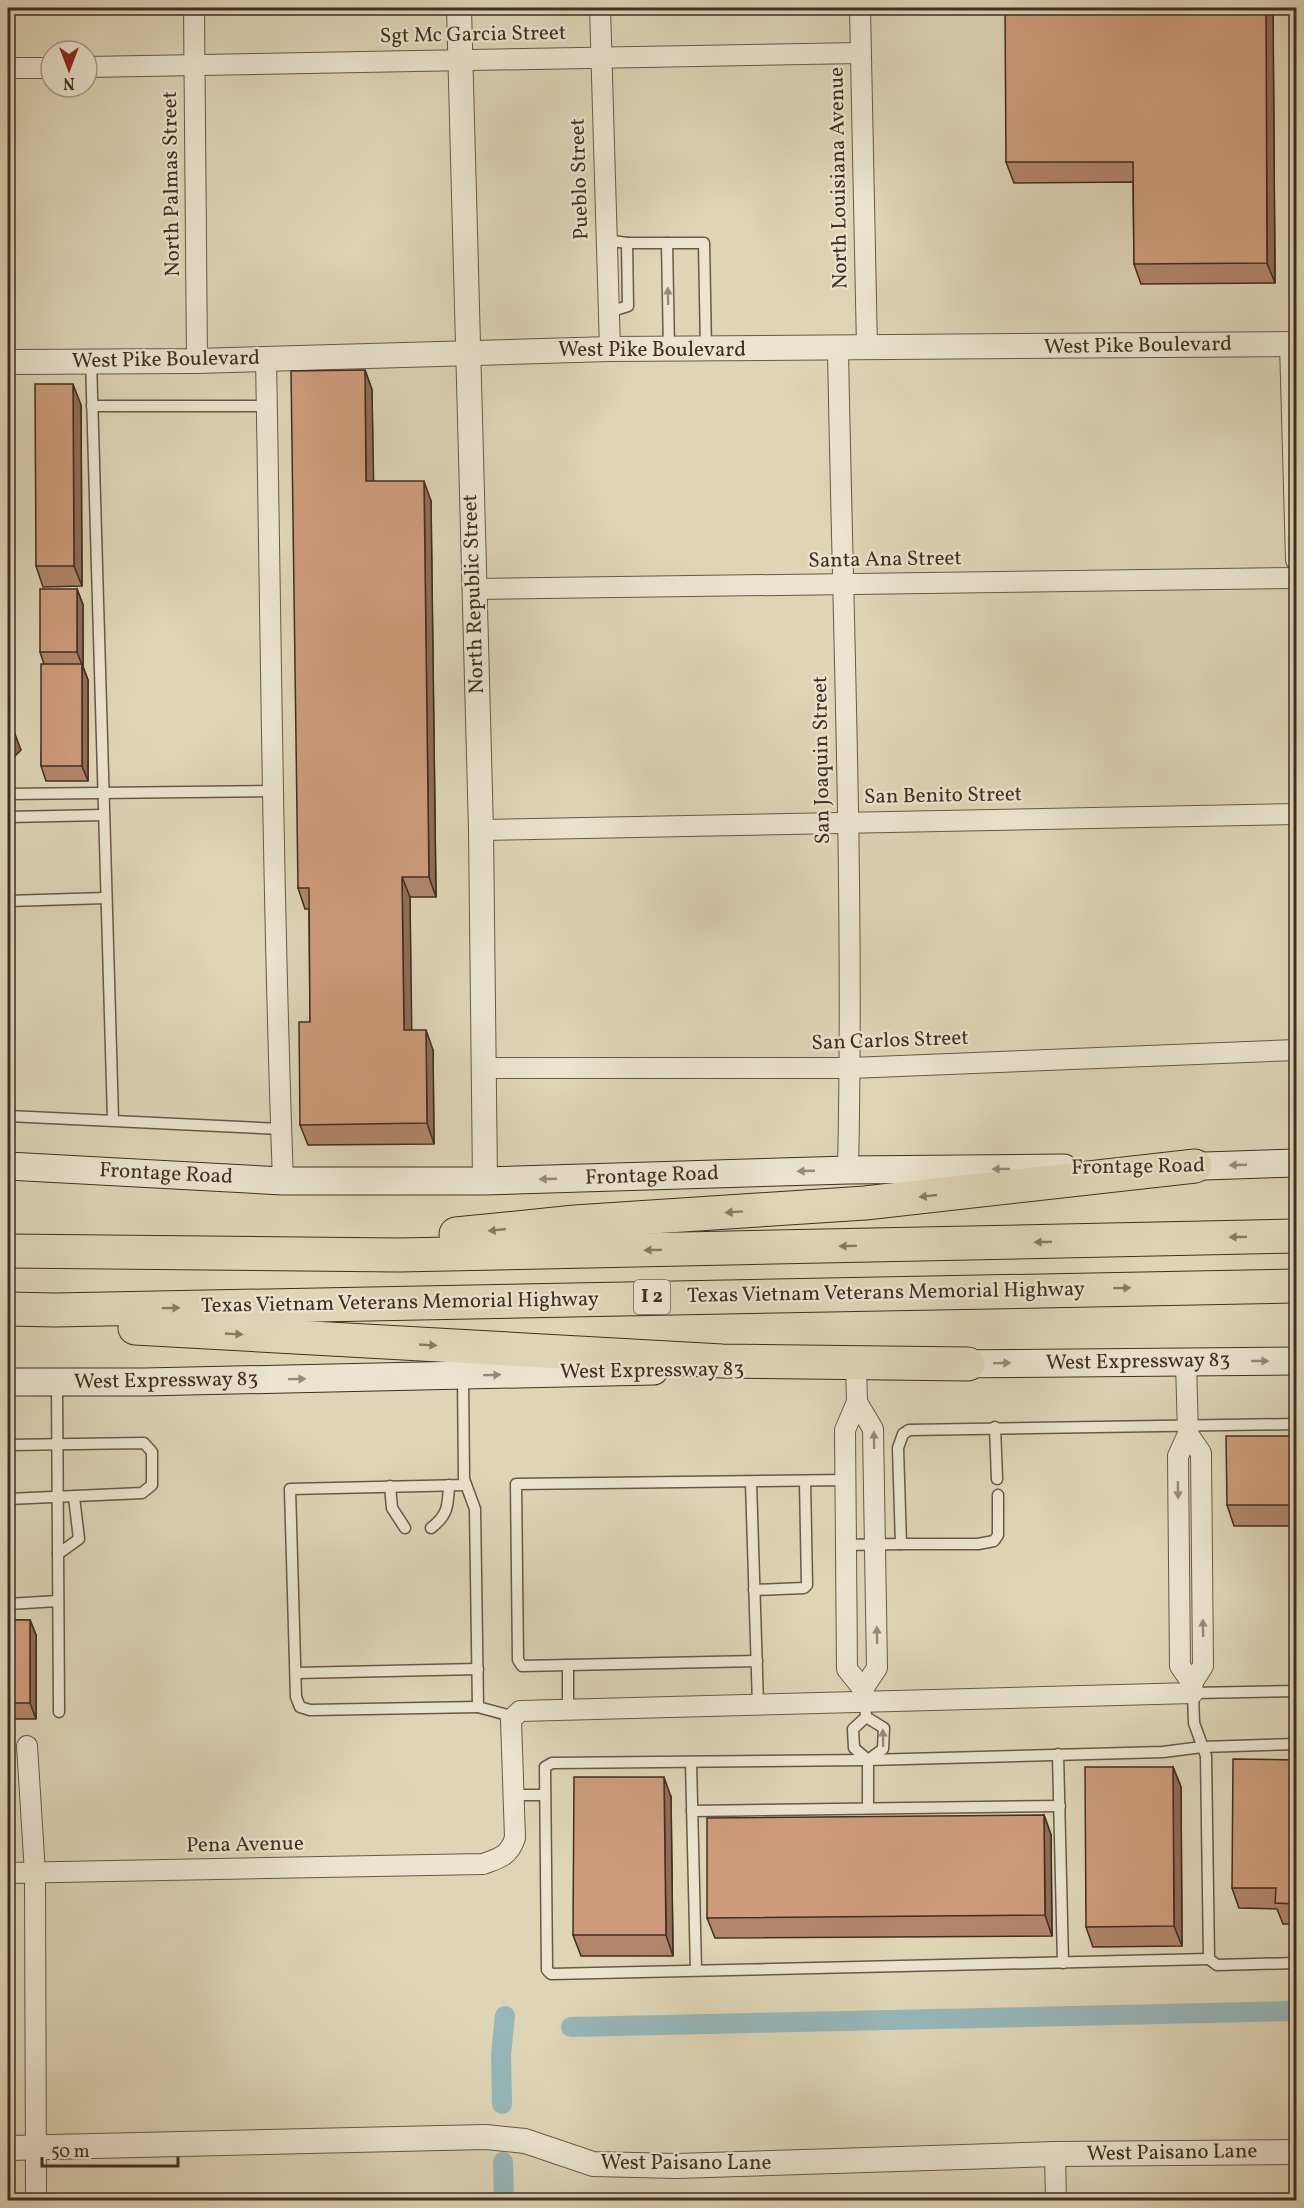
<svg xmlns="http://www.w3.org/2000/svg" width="1304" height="2208" viewBox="0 0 1304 2208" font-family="Vollkorn,serif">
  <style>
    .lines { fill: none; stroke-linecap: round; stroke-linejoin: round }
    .canal { stroke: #97b6b8; stroke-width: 20 }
    .service-casing { stroke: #685847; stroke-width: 13 }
    .minor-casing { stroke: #685847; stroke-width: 22 }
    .tertiary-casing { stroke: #685847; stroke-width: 26 }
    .secondary-casing { stroke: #402e22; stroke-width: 29 }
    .motorway-casing { stroke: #402e22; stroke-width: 35 }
    .service { stroke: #eae4d0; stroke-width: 10 }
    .minor { stroke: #eae4d0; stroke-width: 20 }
    .tertiary { stroke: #eae4d0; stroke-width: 24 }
    .secondary { stroke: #eae4d0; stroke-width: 27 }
    .motorway { stroke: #ded5b7; stroke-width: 33 }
    .wall { fill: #b1866b; stroke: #402e22; stroke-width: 1.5 }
    .shaded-wall { fill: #906d57; stroke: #402e22; stroke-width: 1.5 }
    .building { fill: #ce9c7c; stroke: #402e22; stroke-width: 1.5 }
    .oneway { fill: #958979 }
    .oneway2 { fill: #877965 }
    .labels { text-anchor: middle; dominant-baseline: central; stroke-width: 4.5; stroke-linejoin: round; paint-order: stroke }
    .shield { fill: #eae4d0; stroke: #736556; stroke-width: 1.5 }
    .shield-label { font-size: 20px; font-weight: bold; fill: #402e22 }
    .street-label { font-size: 21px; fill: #402e22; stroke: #eae4d0 }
  </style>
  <rect width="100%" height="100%" fill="#ded5b7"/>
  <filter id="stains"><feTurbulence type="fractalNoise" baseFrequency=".00333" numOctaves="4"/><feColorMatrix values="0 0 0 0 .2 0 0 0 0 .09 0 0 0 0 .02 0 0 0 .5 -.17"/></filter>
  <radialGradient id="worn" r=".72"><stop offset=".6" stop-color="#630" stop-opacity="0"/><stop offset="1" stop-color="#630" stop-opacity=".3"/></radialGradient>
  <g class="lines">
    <!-- canal -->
    <g class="canal">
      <path d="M571,2027L1296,2011"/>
      <path d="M502,2104L501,2055L505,2016"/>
      <path d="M503,2162L504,2200"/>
    </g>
    <!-- service casing -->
    <g class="service-casing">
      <g id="service">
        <path d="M606,240L627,243H704L706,349"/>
        <path d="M667,243L669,348"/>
        <path d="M609,312L628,306L627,243"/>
        <path d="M91,360L113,1119"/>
        <path d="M92,406H267"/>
        <path d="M8,794L273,791"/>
        <path d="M8,817L104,815"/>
        <path d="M8,901L106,898"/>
        <path d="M8,1116L281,1129"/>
        <path d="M463,1376L464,1479L475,1509L478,1707L515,1717"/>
        <path d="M57,1383L59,1712"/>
        <path d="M995,1427L997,1479"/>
        <path d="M8,1445L144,1443L152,1452V1485L142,1493L8,1499"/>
        <path d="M751,1482L758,1705"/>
        <path d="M466,1485L290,1489L296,1697L300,1707L310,1710L478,1707"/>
        <path d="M390,1486L392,1508L405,1528"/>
        <path d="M998,1495V1535L994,1541L978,1544H901L898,1448L903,1434L909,1430L1296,1424"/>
        <path d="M431,1528C448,1515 448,1506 449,1485"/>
        <path d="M846,1545L901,1544"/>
        <path d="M58,1554L79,1539L74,1497"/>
        <path d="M754,1590L804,1588L807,1585L805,1481"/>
        <path d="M8,1604L58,1601"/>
        <path d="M757,1661L522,1666L518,1660L516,1484L846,1480"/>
        <path d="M568,1666V1710"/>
        <path d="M296,1673L478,1669"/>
        <path d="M1296,1691L1193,1693L1194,1723L1206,1756L1209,1959L1217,1965L1296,1963"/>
        <path d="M865,1702L866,1717L884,1728L883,1749L868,1760"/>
        <path d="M866,1717L853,1729L854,1748L868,1760"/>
        <path d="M1058,1754L1063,1963"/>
        <path d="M868,1760V1808"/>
        <path d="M691,1762L696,1970"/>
        <path d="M514,1795H544"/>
        <path d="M692,1811L1060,1806"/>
        <path d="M1209,1959L551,1974L547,1970L545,1767L552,1763L868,1760L1163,1752L1202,1747L1296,1744"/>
      </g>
    </g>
    <!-- minor casing -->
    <g class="minor-casing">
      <g id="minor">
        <path d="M194,8L197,361"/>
        <path d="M600,8L610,349"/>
        <path d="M860,8L867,348"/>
        <path d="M87,67L860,53"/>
        <path d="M8,68H51"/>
        <path d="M1290,344L1296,560"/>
        <path d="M838,350C843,623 854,897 848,1170"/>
        <path d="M266,359C271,633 273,907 283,1181"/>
        <path d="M474,589L1296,578"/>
        <path d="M481,830L1296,814"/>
        <path d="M485,1068H850L1296,1050"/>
        <path d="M856,1366L857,1402L845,1430L847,1669L863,1689L865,1702"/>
        <path d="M857,1402L873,1429L877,1668L863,1689"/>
        <path d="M1188,1434L1201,1453L1203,1666L1192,1683"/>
        <path d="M27,1746L35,1873L36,2200"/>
        <path d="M8,1873L483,1864C500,1858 509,1856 515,1838L511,1720L520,1711L1193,1693L1192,1683L1180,1666L1178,1456L1188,1434L1186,1362"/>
        <path d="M1055,2154L1056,2200"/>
      </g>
    </g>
    <!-- tertiary casing -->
    <g class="tertiary-casing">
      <g id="tertiary">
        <path d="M459,8L481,830L485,1181"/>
        <path d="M8,362L197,361L610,349L1296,344"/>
        <path d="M8,2148L486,2137L525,2141L593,2164L677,2166L1055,2154L1296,2152"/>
      </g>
    </g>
    <!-- secondary casing -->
    <g class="secondary-casing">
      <g id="secondary">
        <path d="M8,1166L283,1181H485L848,1170L1064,1168"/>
        <path d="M1175,1167L1296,1163"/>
        <path d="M947,1364L1296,1361"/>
        <path d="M8,1382H144L654,1371"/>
      </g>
    </g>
    <!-- motorway casing -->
    <g class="motorway-casing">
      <g id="motorway">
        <path d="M456,1234L575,1222L865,1203L1195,1166"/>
        <path d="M8,1251L399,1255L1296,1236"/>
        <path d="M8,1309L55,1310L1296,1286"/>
        <path d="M135,1328L722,1361L968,1364"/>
      </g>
    </g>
    <!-- service -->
    <use href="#service" class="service"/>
    <!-- minor -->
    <use href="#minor" class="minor"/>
    <!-- tertiary -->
    <use href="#tertiary" class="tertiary"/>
    <!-- secondary -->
    <use href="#secondary" class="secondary"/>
    <!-- motorway -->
    <use href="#motorway" class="motorway"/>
  </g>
  <!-- wall -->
  <g class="wall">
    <path d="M1273,8L1275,283L1141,284L1134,264L1133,182L1014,183L1006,162Z"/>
    <path d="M365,370L372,390L373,481L431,501L436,897H410L411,1030L433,1050L434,1144L308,1145L300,1125L310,1022L309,909H305L298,888Z"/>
    <path d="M81,405L82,586L43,587L36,566Z"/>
    <path d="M77,589L83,605V667L88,680V781H46L41,766L44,664L40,652Z"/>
    <path d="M1296,1436V1526H1234L1227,1505Z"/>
    <path d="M8,1620H30L36,1635V1719H8Z"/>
    <path d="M1296,1760V1924H1283L1277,1909L1239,1908L1232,1888Z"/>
    <path d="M1173,1767L1181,1787L1182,1946L1093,1947L1086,1927Z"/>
    <path d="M671,1797L673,1956H581L573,1935Z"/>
    <path d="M1044,1815L1051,1835L1052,1936L715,1938L707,1918Z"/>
  </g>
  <!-- shaded-wall -->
  <g class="shaded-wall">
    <path d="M1266,8H1273L1275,283L1267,263Z"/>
    <path d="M365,370L372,390L374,502L366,481Z"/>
    <path d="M73,384L81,405L82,586L74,566Z"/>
    <path d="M424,481L431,501L436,897L429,877Z"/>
    <path d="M77,589L83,605V667L88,680V781L82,766V665L77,652Z"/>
    <path d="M15,734L21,750L8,763V742Z"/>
    <path d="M402,877L410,897L412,1050L404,1030Z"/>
    <path d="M426,1030L433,1050L434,1144L427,1123Z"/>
    <path d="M30,1620L36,1635V1719L30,1703Z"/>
    <path d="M1173,1767L1181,1787L1182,1946L1174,1926Z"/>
    <path d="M664,1777L671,1797L673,1956L666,1935Z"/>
    <path d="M1044,1815L1051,1835L1052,1936L1045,1915Z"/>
  </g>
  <!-- building -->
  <g class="building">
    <path d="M1005,8H1266L1267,263L1134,264L1133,162H1006Z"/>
    <rect x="1295" y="8" width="1" height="78"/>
    <path d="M365,370L366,481H424L429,877H402L404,1030H426L427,1123L300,1125L299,1022H310L309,888H298L291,371Z"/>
    <path d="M35,384H73L74,566H36Z"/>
    <rect x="40" y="589" width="37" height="63"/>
    <rect x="41" y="664" width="41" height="102"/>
    <path d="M8,726L15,734L8,742Z"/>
    <path d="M1226,1436H1296V1505H1227Z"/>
    <rect x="8" y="1620" width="22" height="83"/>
    <path d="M1233,1759L1296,1760V1904L1275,1903L1276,1888H1232Z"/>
    <path d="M1085,1767H1173L1174,1926L1086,1927Z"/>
    <path d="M574,1777H664L666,1935H573Z"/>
    <path d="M1044,1815L1045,1915L707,1918V1818Z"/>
  </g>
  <!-- one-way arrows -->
  <defs><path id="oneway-solid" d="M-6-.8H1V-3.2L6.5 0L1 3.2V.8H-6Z" transform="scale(1.5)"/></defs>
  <g class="oneway">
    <use href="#oneway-solid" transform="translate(668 296) rotate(-91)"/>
    <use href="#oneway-solid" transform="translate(1238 1165) rotate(178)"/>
    <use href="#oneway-solid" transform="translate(1001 1169) rotate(179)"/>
    <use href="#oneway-solid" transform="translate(806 1171) rotate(178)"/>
    <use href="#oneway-solid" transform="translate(548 1179) rotate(178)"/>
    <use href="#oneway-solid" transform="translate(1260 1361)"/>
    <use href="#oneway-solid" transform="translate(1002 1363) rotate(-1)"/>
    <use href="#oneway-solid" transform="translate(492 1375) rotate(-1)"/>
    <use href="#oneway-solid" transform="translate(297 1379) rotate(-1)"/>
    <use href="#oneway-solid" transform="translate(874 1440) rotate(-91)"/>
    <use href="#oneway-solid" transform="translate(1178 1490) rotate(89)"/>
    <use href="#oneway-solid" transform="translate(1203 1628) rotate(-91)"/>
    <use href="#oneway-solid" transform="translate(877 1635) rotate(-91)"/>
    <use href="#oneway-solid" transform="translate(883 1738) rotate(-91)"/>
  </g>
  <g class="oneway2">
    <use href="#oneway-solid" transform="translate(928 1196) rotate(174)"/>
    <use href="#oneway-solid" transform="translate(734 1212) rotate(176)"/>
    <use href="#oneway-solid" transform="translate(497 1230) rotate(174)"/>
    <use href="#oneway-solid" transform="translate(1238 1237) rotate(179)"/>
    <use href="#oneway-solid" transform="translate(1043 1242) rotate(179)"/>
    <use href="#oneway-solid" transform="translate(848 1246) rotate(179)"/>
    <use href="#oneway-solid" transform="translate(653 1250) rotate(179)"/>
    <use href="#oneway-solid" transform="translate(1122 1288) rotate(-1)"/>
    <use href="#oneway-solid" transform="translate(171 1308) rotate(-1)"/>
    <use href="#oneway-solid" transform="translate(234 1334) rotate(3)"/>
    <use href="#oneway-solid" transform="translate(428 1345) rotate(3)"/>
  </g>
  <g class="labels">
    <!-- shield labels -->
    <rect class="shield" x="634" y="1280" width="36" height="34" rx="4.5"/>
    <g class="shield-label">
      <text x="652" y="1297">I 2</text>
    </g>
    <!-- street labels -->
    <g class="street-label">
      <text transform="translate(473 35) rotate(-1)">Sgt Mc Garcia Street</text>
      <text transform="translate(839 178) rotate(-91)">North Louisiana Avenue</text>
      <text transform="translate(580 179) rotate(-92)">Pueblo Street</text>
      <text transform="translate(172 184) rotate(-91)">North Palmas Street</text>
      <text transform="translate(1138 346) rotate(-1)">West Pike Boulevard</text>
      <text x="652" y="350">West Pike Boulevard</text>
      <text transform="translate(166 360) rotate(-1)">West Pike Boulevard</text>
      <text transform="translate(885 560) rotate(-1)">Santa Ana Street</text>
      <text transform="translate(474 594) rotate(-92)">North Republic Street</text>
      <text transform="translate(822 760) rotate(-91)">San Joaquin Street</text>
      <text transform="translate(943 796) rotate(-1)">San Benito Street</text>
      <text transform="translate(890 1041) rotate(-2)">San Carlos Street</text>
      <text transform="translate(1138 1167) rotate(-1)">Frontage Road</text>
      <text transform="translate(166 1174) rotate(3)">Frontage Road</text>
      <text transform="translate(652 1176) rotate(-2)">Frontage Road</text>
      <text transform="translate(886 1293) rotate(-1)">Texas Vietnam Veterans Memorial Highway</text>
      <text transform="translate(400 1303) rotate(-1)">Texas Vietnam Veterans Memorial Highway</text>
      <text transform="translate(1138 1362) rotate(-1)">West Expressway 83</text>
      <text transform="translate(652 1371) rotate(-1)">West Expressway 83</text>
      <text transform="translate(166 1381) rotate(-1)">West Expressway 83</text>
      <text transform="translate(245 1845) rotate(-1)">Pena Avenue</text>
      <text transform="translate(1172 2153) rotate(-1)">West Paisano Lane</text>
      <text x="686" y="2163">West Paisano Lane</text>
    </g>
  </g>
  <!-- margin -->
  <rect width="1304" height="2208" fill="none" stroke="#ded5b7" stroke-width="30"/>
  <rect x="9" y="9" width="1286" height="2190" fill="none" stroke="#402e22" stroke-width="3"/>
  <rect x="15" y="15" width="1274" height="2178" fill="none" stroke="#402e22" stroke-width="1.5"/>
  <!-- north arrow -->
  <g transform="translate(69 69) rotate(180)"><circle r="28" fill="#eae4d0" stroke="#a69b8a" stroke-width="1.5"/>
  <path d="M0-4.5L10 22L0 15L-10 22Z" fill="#8f2418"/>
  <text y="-9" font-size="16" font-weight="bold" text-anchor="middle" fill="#402e22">N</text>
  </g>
  <!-- scale -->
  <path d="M42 2157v9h136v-9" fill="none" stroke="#402e22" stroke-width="3"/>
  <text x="51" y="2157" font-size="18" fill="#402e22" stroke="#eae4d0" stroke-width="4.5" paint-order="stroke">50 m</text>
  <rect width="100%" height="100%" filter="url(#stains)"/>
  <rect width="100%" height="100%" fill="url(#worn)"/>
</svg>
